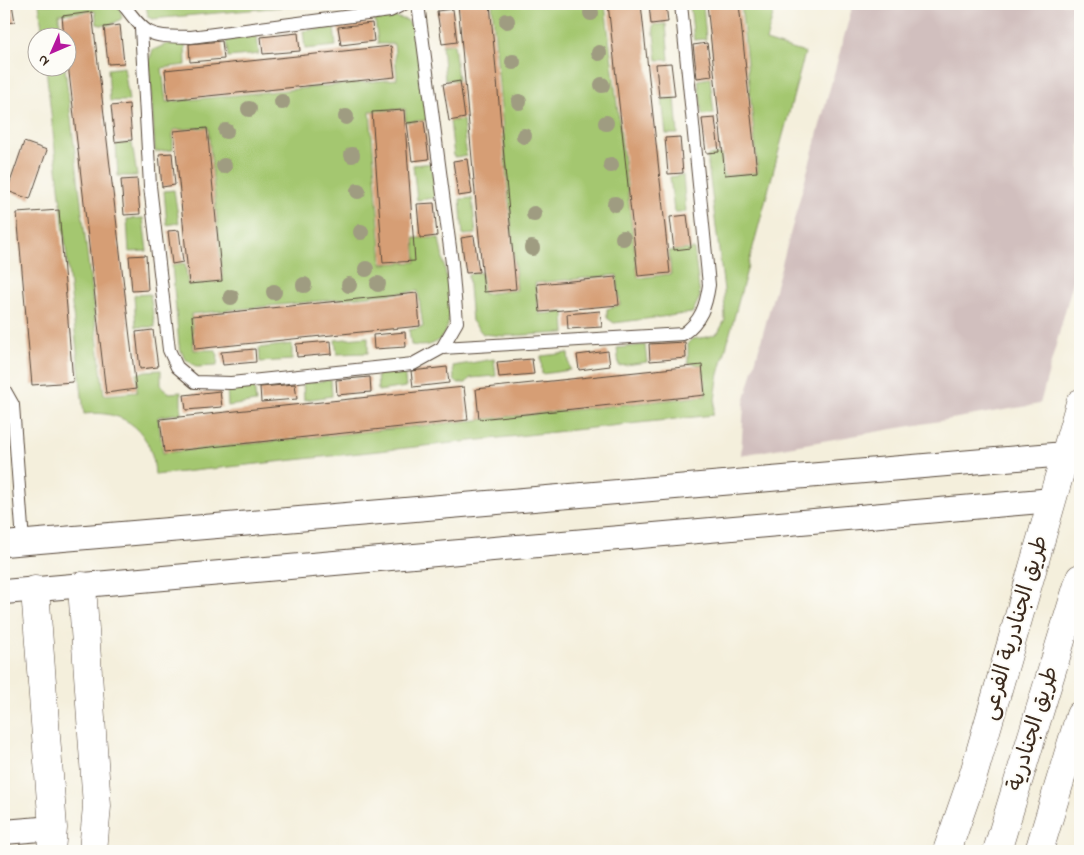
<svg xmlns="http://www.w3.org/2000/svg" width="1084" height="855" viewBox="0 0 1084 855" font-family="'Indie Flower','Playpen Sans Arabic',sans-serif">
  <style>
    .industrial { fill: #d1bfbe }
    .green { fill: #a4c770; stroke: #707847 }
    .building { fill: #d69e75 }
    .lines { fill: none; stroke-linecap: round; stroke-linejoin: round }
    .lane-casing { stroke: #57483a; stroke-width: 14 }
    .street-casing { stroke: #57483a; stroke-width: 26 }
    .secondary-casing { stroke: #57483a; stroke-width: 29 }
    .highway-casing { stroke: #57483a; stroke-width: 29 }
    .lane { stroke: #fff; stroke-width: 12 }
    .street { stroke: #fff; stroke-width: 24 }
    .secondary { stroke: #fff; stroke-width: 28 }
    .highway { stroke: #fff; stroke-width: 28 }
    .tree { fill: #9f9c81 }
    .labels { text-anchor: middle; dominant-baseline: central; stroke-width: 4; stroke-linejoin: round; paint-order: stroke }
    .street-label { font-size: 22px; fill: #3b2a1e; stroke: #fdfcf7 }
  </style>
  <rect width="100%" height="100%" fill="#fdfcf7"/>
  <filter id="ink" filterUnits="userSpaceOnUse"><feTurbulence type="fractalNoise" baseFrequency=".02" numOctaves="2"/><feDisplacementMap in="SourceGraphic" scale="10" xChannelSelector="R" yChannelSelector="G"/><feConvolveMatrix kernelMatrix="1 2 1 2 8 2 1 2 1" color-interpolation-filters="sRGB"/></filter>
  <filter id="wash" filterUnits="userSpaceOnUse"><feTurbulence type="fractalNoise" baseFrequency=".0096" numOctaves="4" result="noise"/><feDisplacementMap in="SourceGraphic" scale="20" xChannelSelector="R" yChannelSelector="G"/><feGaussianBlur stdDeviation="1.12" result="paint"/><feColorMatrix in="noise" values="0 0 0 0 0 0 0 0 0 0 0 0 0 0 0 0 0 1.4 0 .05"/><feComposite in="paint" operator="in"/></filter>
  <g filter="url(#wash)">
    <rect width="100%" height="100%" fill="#f4efdc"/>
    <!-- industrial -->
    <path class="industrial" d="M853,4H1080V256L1040,404L741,455L744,403Z"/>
    <!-- green -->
    <g class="green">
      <path d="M39,4H119L122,18C115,24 106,27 97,24L95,11L59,14L61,37H43Z"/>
      <path d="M146,4H314L152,19L148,17Z"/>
      <path d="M492,4H605L638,278L671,274L669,251L694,249L700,297L692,313L614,323L607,318V309L620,305L617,275L535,283L539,314L564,312L565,333L504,336L483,334L472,321L468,275L481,272L483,294L517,290Z"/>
      <path d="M703,4L706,39L694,40L690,5Z"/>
      <path d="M741,4H776L766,41L805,53L718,378L713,415L155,475C153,432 126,409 84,414L46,68H65L104,395L137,392V374L145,371L161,370V386L169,393L181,392V413L158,417L163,453L706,396L703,365L688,363V343L692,339L708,337L718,333L725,320L724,290L707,156L721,154L724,176L758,172Z"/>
      <path d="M395,17L407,20L416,30L428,115L427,120L406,122L405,109L370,111L382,264L416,262L414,238H439C444,270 471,356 411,345L409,330L423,327L418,291L191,314L194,350H215L218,355L217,366L197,367L184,358L179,345L172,265L185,263L188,285L223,281L208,127L173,130V150L155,152L149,60L153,50L167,44L185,42L186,65L162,68L166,102L397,79L394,44H378L375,20Z"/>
      <path d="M666,24L669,60H657L653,25Z"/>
      <path d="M334,27L336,46L305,49L303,31Z"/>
      <path d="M257,36L259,54L228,57L226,39Z"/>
      <path d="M454,44L458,80H445L442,45Z"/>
      <path d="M124,67L129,101H110L108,69Z"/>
      <path d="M710,78L714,114L702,115L698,80Z"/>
      <path d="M675,98L678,134H666L662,99Z"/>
      <path d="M463,120L466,156L454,157L450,121Z"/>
      <path d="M132,143L137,176H118L116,144Z"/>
      <path d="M432,163L435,198L417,200L413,165Z"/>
      <path d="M683,175L686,212H674L670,177Z"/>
      <path d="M174,190L179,223L167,225L164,191Z"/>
      <path d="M472,198L476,234L463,235L460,199Z"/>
      <path d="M143,218L147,251L129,252L127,219Z"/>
      <path d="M150,294L155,327H136L134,295Z"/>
      <path d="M368,337V353L337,354L335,340Z"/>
      <path d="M292,344V360L260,362L259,348Z"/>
      <path d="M645,345L647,362L619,366L617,348Z"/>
      <path d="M568,353L570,370L542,374L541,356Z"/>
      <path d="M494,359L496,376L470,378L466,383H457L454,380L453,366Z"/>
      <path d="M404,370L406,387L378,391L377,373Z"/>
      <path d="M331,380L332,396L304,400L303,383Z"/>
      <path d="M254,385L256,402L228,406L227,388Z"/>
    </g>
    <g id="blocks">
      <!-- building -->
      <g class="building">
        <path d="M4,4H12L15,22L4,23Z"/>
        <path d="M458,4H490L516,289L484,292Z"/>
        <path d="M608,4H641L670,273L638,276Z"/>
        <path d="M649,4H666L668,22L651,24Z"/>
        <path d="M707,4H739L757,172L725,175Z"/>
        <path d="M453,9L457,42L442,44L437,11Z"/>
        <path d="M92,12L136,389L106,393L68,64V38H64L62,16Z"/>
        <path d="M372,23L374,41L341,45L338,27Z"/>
        <path d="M120,25L124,63L108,64L104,27Z"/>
        <path d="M298,33L300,51L263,54L261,37Z"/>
        <path d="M222,41L224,59L190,62L189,44Z"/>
        <path d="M707,43L712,76L697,78L693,45Z"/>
        <path d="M391,46L395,77L168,100L165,70Z"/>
        <path d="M671,63L675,96L659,97L656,64Z"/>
        <path d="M460,81L465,118L449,121L443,84Z"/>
        <path d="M129,104L132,140L115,142L111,106Z"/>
        <path d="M404,110L415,261L383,263L372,112Z"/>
        <path d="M715,118L719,152L706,153L702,119Z"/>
        <path d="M424,121L429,159L412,161L407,123Z"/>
        <path d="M207,128L222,281L189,284L174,131Z"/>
        <path d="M680,137L683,173L668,174L665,138Z"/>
        <path d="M24,142L47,150L30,199L7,191Z"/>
        <path d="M172,153L175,185L162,187L159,154Z"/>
        <path d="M467,159L472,194L458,196L453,161Z"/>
        <path d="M137,179L140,214L124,215L121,180Z"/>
        <path d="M434,203L437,236L420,238L417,204Z"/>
        <path d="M59,210L73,382L32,385L17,213Z"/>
        <path d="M687,215L691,248L674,250L670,217Z"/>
        <path d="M179,230L183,262L172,264L168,231Z"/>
        <path d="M474,236L479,272L466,273L461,238Z"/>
        <path d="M146,255L148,290L132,291L129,256Z"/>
        <path d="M616,277L619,305L540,312L537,284Z"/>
        <path d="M417,293L420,326L195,349L192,316Z"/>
        <path d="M600,311L602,327L568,329L567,314Z"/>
        <path d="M153,330L158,367L140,369L136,332Z"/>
        <path d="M405,332L406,347L374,349L373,335Z"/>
        <path d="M331,341L332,354L297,357L296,344Z"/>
        <path d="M685,342L686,358L650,361L649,344Z"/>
        <path d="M255,349L256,362L223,365L221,352Z"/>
        <path d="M608,351L610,366L579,370L577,355Z"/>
        <path d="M532,359L534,374L499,377L497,362Z"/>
        <path d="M702,365L705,395L479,419L476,389Z"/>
        <path d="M447,367L449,383L413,387L411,371Z"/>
        <path d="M370,377L371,392L337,395L336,380Z"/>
        <path d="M295,384L297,399L261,402L260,387Z"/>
        <path d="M464,387L468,420L164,452L160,419Z"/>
        <path d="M220,391L222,407L186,410L184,395Z"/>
      </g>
    </g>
  </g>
  <g filter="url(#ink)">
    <use href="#blocks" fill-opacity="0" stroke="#57483a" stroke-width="1"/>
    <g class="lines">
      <!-- lane casing -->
      <g class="lane-casing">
        <g id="lane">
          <path d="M123,4C148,38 150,36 191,37L390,11L404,4"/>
          <path d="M418,4L452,263L457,322L442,348"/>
          <path d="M141,28L150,186L169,350L177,367L195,382L231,383L413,364L442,348L683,334C701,321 706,306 709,285L681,4"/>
          <path d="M4,389L13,405L23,542"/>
        </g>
      </g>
      <!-- street casing -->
      <g class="street-casing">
        <g id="street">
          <path d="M4,544L1065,454"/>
          <path d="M4,592L1052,500"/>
          <path d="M4,832L53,828"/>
        </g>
      </g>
      <!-- secondary casing -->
      <g class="secondary-casing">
        <g id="secondary">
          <path d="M82,586L97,806L93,851"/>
          <path d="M35,590L53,828L51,851"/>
          <path d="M947,851L974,773L1080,403"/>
        </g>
      </g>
      <!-- highway casing -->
      <g class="highway-casing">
        <g id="highway">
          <path d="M997,851L1080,578"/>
          <path d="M1039,851L1080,715"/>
        </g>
      </g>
      <!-- lane -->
      <use href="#lane" class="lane"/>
      <!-- street -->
      <use href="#street" class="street"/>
      <!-- secondary -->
      <use href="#secondary" class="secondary"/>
      <!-- highway -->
      <use href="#highway" class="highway"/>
    </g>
    <!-- trees -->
    <g class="tree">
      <circle cx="591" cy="13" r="8"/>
      <circle cx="507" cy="21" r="8"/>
      <circle cx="599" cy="53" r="8"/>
      <circle cx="513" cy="62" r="8"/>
      <circle cx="602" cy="85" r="8"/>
      <circle cx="282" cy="102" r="8"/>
      <circle cx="519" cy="102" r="8"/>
      <circle cx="249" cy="109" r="8"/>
      <circle cx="346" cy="117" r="8"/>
      <circle cx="606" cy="123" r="8"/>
      <circle cx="226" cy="131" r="8"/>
      <circle cx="524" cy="136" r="8"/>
      <circle cx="352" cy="155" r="8"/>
      <circle cx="611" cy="165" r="8"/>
      <circle cx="224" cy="166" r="8"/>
      <circle cx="358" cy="191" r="8"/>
      <circle cx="615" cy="204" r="8"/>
      <circle cx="534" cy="214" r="8"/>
      <circle cx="361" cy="232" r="8"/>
      <circle cx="623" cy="238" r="8"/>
      <circle cx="532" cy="248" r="8"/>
      <circle cx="366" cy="269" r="8"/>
      <circle cx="378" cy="284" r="8"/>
      <circle cx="304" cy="285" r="8"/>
      <circle cx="349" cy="285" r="8"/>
      <circle cx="274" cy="292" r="8"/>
      <circle cx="231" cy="297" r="8"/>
    </g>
  </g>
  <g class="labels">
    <!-- street labels -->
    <g class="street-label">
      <text transform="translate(1016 628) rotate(-74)">طريق الجنادرية الفرعى</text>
      <text transform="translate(1034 729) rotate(-73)">طريق الجنادرية</text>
    </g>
  </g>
  <!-- margin -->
  <rect width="1084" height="855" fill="none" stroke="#fdfcf7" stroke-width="20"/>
  <!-- north arrow -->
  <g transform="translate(52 52) rotate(225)"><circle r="24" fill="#fdfcf7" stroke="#afa8a0"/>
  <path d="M0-4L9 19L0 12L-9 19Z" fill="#b5179e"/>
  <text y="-8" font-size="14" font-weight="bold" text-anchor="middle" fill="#3b2a1e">N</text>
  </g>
</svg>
